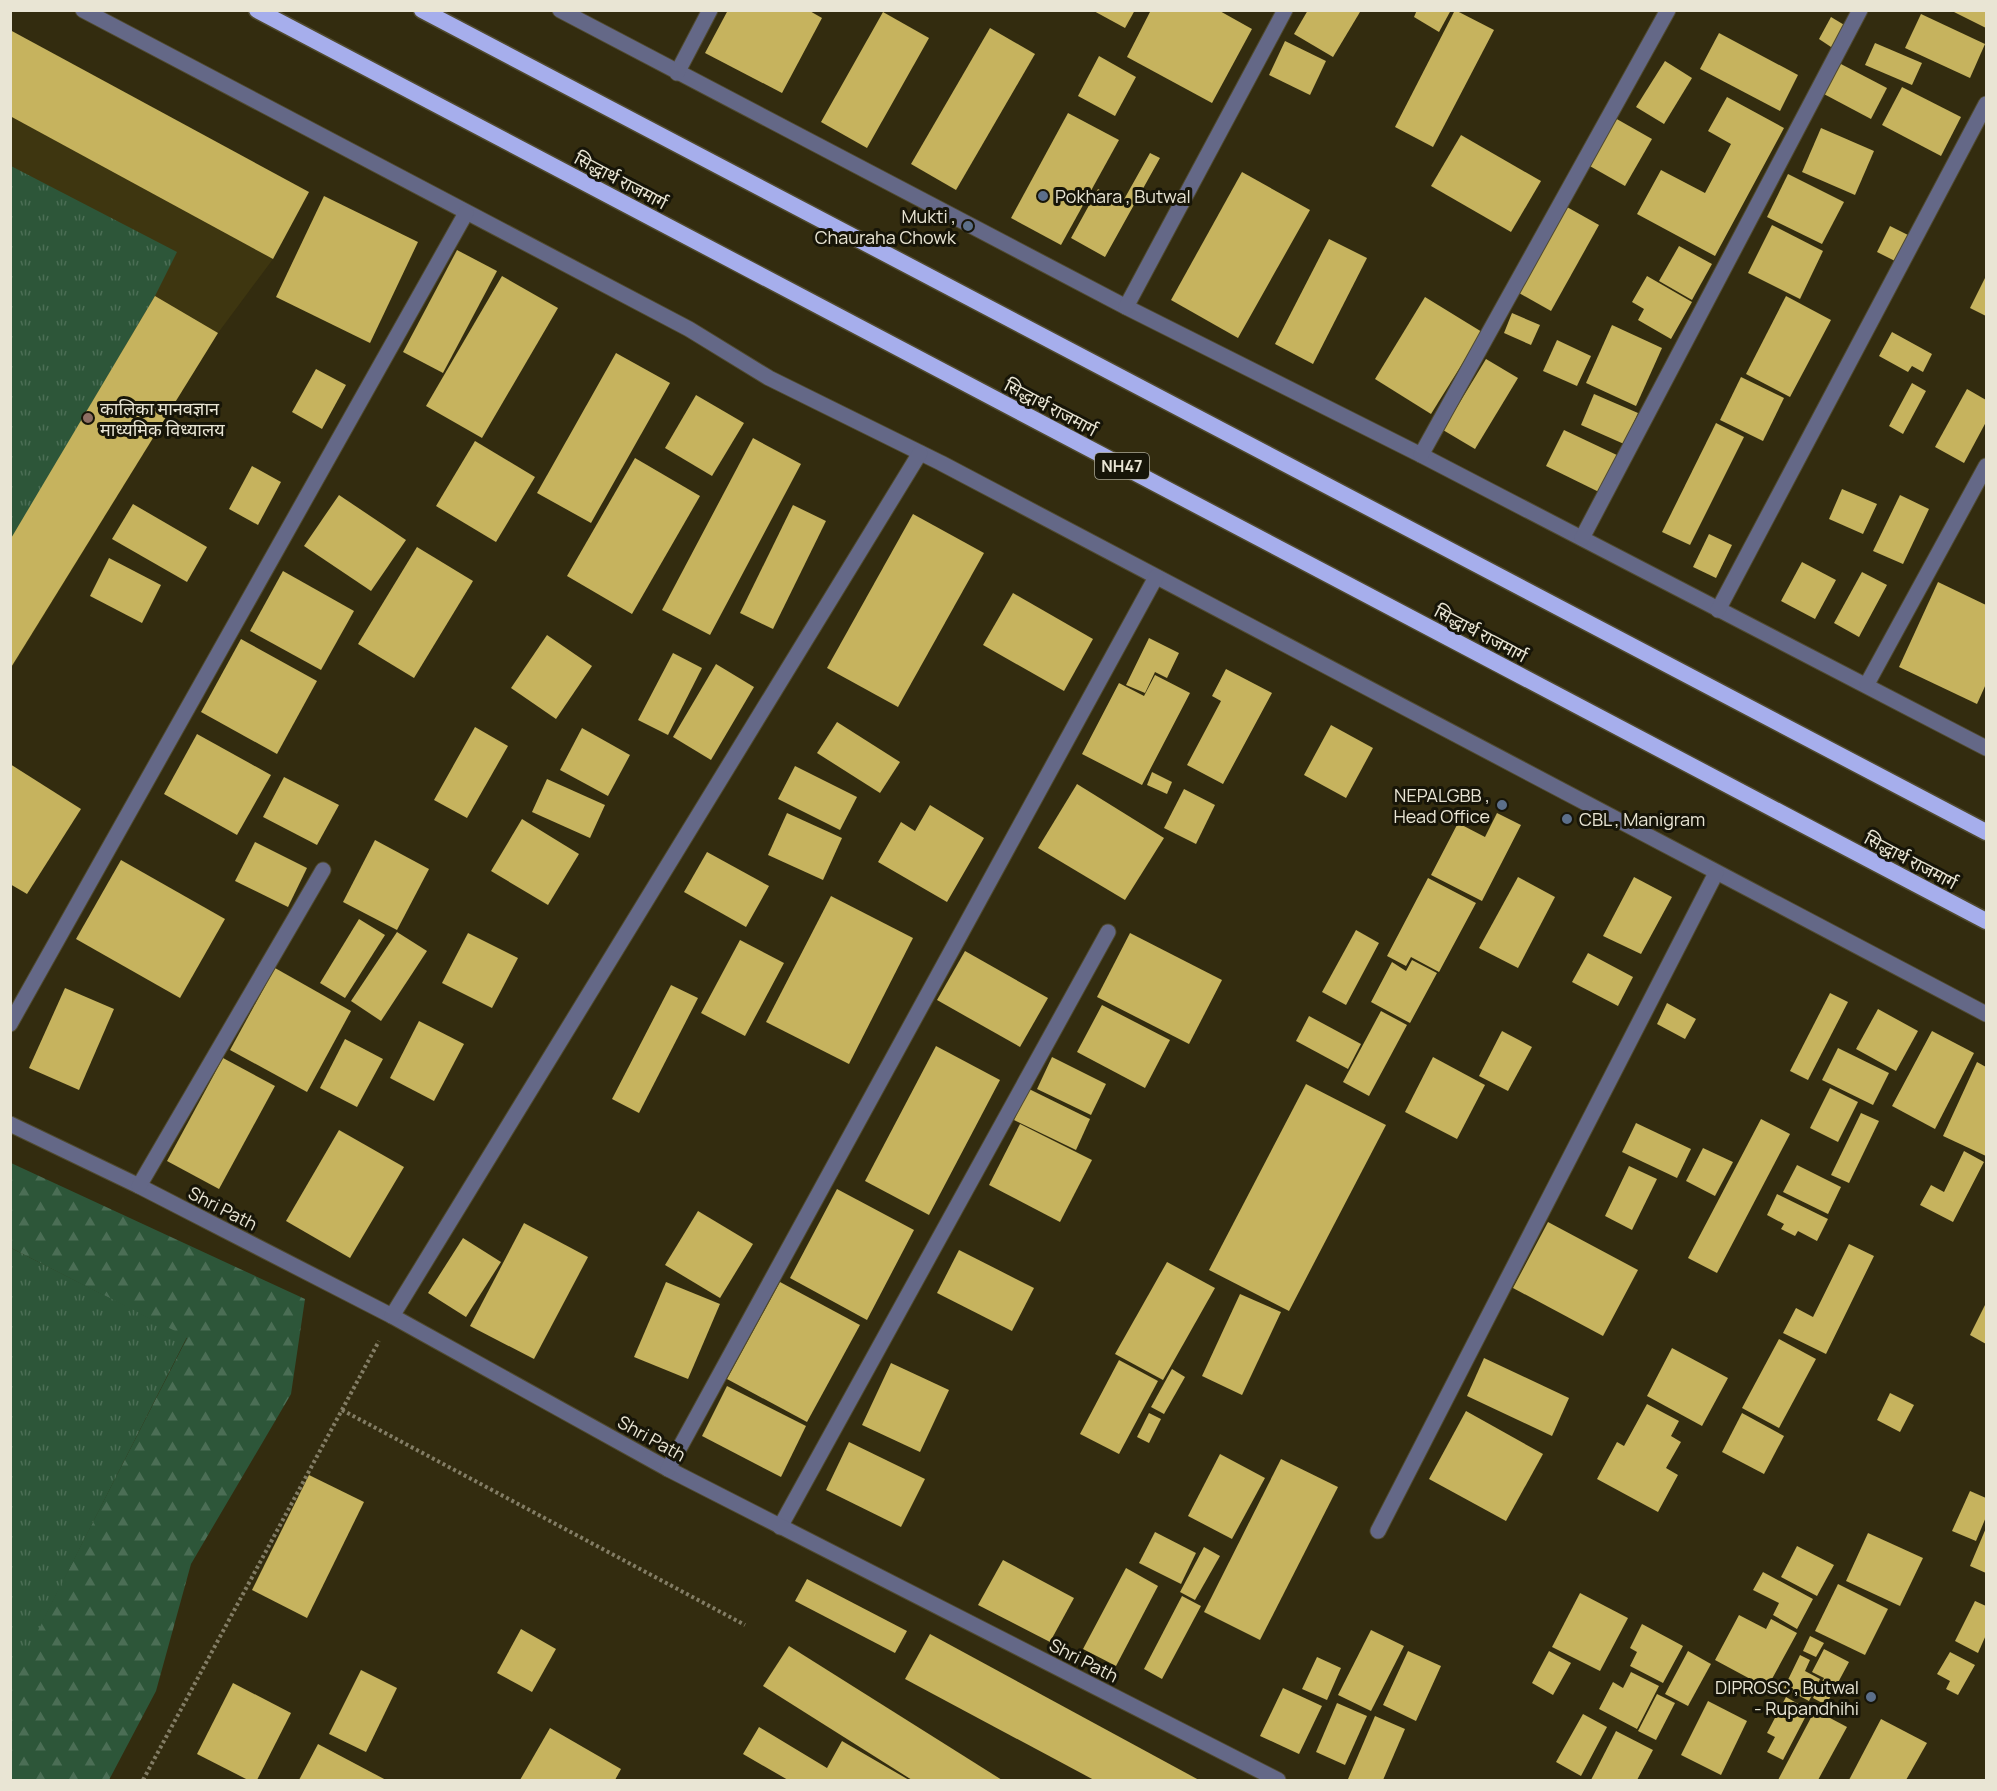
<svg xmlns="http://www.w3.org/2000/svg" width="1997" height="1791" viewBox="0 0 1997 1791" font-family="Manrope,'Noto Sans Devanagari',sans-serif">
  <style>
    .built { fill: #3e3610 }
    .forest { fill: url(#forest-firs) }
    .park { fill: url(#park-tufts) }
    .building { fill: #c6b35e }
    .lines { fill: none; stroke-linecap: round; stroke-linejoin: round }
    .service-casing { stroke: #504a2f; stroke-width: 17 }
    .minor-casing { stroke: #504a2f; stroke-width: 17 }
    .trunk-casing { stroke: #504a2f; stroke-width: 19 }
    .path { stroke: #837d65; stroke-width: 4; stroke-dasharray: 3 3; stroke-linecap: butt }
    .service { stroke: #646887; stroke-width: 15 }
    .minor { stroke: #646887; stroke-width: 15 }
    .trunk { stroke: #a6aeec; stroke-width: 16 }
    .service-dot { fill: #5c6f8a; stroke: #171508; stroke-width: 2 }
    .education-dot { fill: #8d6e63; stroke: #171508; stroke-width: 2 }
    .labels { text-anchor: middle; dominant-baseline: central; stroke-width: 6; stroke-linejoin: round; paint-order: stroke }
    .shield { fill: #171508; stroke: #aaa797; stroke-width: 1.5 }
    .shield-label { font-size: 16px; font-weight: bold; fill: #e9e5d4 }
    .street-label { font-size: 18px; fill: #e9e5d4; stroke: #171508 }
    .poi-label { font-size: 18px; fill: #e9e5d4; stroke: #171508; text-anchor: start }
  </style>
  <defs>
    <pattern id="forest-firs" width="22" height="20" patternUnits="userSpaceOnUse" patternTransform="scale(1.5)"><rect width="22" height="20" fill="#2d5639"/><path d="M5 1l3.5 6h-7zM16 11l3.5 6h-7z" fill="#4b6e55"/></pattern>
    <pattern id="park-tufts" width="24" height="20" patternUnits="userSpaceOnUse" patternTransform="scale(1.5)"><rect width="24" height="20" fill="#2d5639"/><path d="M3 7l-1-3M5 7V3M7 7l1-3M15 17l-1-3M17 17v-4M19 17l1-3" fill="none" stroke="#4b6e55"/></pattern>
  </defs>
  <rect width="100%" height="100%" fill="#332c0f"/>
  <!-- built -->
  <path class="built" d="M11,116L273,259L218,333L11,669Z"/>
  <!-- forest -->
  <path class="forest" d="M11,1163L305,1299L291,1394L191,1564L156,1691L109,1780H11L10,1684L187,1338L11,1248Z"/>
  <!-- park -->
  <g class="park">
    <path d="M11,166L177,252L155,296L11,540Z"/>
    <path d="M11,1248L187,1337L11,1684Z"/>
  </g>
  <!-- building -->
  <g class="building">
    <path d="M728,10H808L822,18L782,93L705,53Z"/>
    <path d="M1092,10H1135L1125,28Z"/>
    <path d="M1151,10H1218L1252,29L1212,103L1127,57Z"/>
    <path d="M1308,10L1360,12L1333,57L1294,34Z"/>
    <path d="M1417,10H1451L1439,32L1414,17Z"/>
    <path d="M1455,10L1494,30L1433,147L1395,127Z"/>
    <path d="M1950,10H1986V28Z"/>
    <path d="M883,12L929,38L867,148L821,122Z"/>
    <path d="M1921,14L1985,44L1970,78L1905,48Z"/>
    <path d="M1831,17L1846,26L1834,49L1819,39Z"/>
    <path d="M990,28L1035,54L956,190L911,164Z"/>
    <path d="M10,30L309,192L273,259L10,116Z"/>
    <path d="M1719,33L1798,75L1780,111L1700,69Z"/>
    <path d="M1285,41L1326,61L1310,95L1269,75Z"/>
    <path d="M1875,43L1922,63L1912,85L1865,65Z"/>
    <path d="M1099,56L1136,77L1115,116L1078,96Z"/>
    <path d="M1665,61L1692,78L1664,124L1636,107Z"/>
    <path d="M1839,63L1887,88L1871,119L1822,93Z"/>
    <path d="M1902,87L1961,117L1941,156L1882,125Z"/>
    <path d="M1727,97L1784,128L1715,256L1637,214L1661,170L1705,193L1731,144L1708,131Z"/>
    <path d="M1068,113L1119,140L1061,245L1011,218Z"/>
    <path d="M1615,118L1652,139L1625,186L1588,165Z"/>
    <path d="M1821,128L1874,151L1855,195L1802,172Z"/>
    <path d="M1461,135L1541,181L1511,232L1431,186Z"/>
    <path d="M1150,153L1160,158L1105,257L1071,238L1098,189L1122,203Z"/>
    <path d="M1242,172L1310,210L1238,338L1171,300Z"/>
    <path d="M1788,174L1844,202L1822,244L1767,217Z"/>
    <path d="M324,196L418,242L370,343L276,297Z"/>
    <path d="M1567,207L1599,225L1551,311L1519,293Z"/>
    <path d="M1772,225L1823,251L1800,299L1748,273Z"/>
    <path d="M1890,226L1910,236L1897,262L1877,252Z"/>
    <path d="M1329,239L1367,258L1313,364L1275,344Z"/>
    <path d="M1679,246L1712,264L1692,300L1659,281Z"/>
    <path d="M457,250L497,271L443,373L403,352Z"/>
    <path d="M502,276L558,308L482,438L426,406Z"/>
    <path d="M1647,276L1692,302L1671,339L1638,320L1644,309L1632,302Z"/>
    <path d="M1986,276V316L1970,308Z"/>
    <path d="M155,296L218,333L10,669V540Z"/>
    <path d="M1786,296L1831,320L1790,397L1746,374Z"/>
    <path d="M1425,297L1482,332L1431,414L1375,379Z"/>
    <path d="M1512,313L1540,325L1531,345L1504,333Z"/>
    <path d="M1612,325L1662,348L1636,406L1586,383Z"/>
    <path d="M1892,332L1932,354L1923,372L1912,366L1908,372L1879,356Z"/>
    <path d="M1557,340L1591,356L1577,386L1543,371Z"/>
    <path d="M616,353L670,383L591,523L537,493Z"/>
    <path d="M1486,359L1518,378L1475,449L1443,430Z"/>
    <path d="M316,369L346,385L322,429L292,412Z"/>
    <path d="M1741,377L1784,398L1763,441L1720,420Z"/>
    <path d="M1912,383L1926,391L1903,434L1889,426Z"/>
    <path d="M1967,389L1986,400V422L1964,463L1935,447Z"/>
    <path d="M1594,394L1638,413L1624,444L1581,425Z"/>
    <path d="M696,395L744,423L712,476L665,448Z"/>
    <path d="M1716,423L1744,437L1690,545L1662,532Z"/>
    <path d="M1564,430L1619,456L1601,493L1546,466Z"/>
    <path d="M753,438L801,464L710,635L662,610Z"/>
    <path d="M475,441L535,477L496,542L436,506Z"/>
    <path d="M635,458L700,496L632,614L567,576Z"/>
    <path d="M252,466L281,482L258,525L229,509Z"/>
    <path d="M1842,489L1877,504L1863,534L1829,519Z"/>
    <path d="M339,495L406,540L371,591L304,546Z"/>
    <path d="M1900,495L1929,509L1903,564L1873,551Z"/>
    <path d="M133,504L207,547L187,582L112,539Z"/>
    <path d="M793,505L826,521L773,629L740,613Z"/>
    <path d="M913,514L984,553L898,707L827,668Z"/>
    <path d="M1709,534L1732,545L1716,578L1693,567Z"/>
    <path d="M417,547L473,581L414,678L358,644Z"/>
    <path d="M109,558L161,585L142,623L90,596Z"/>
    <path d="M1802,562L1836,580L1815,619L1781,601Z"/>
    <path d="M283,571L354,611L321,670L250,631Z"/>
    <path d="M1862,572L1887,585L1859,637L1834,623Z"/>
    <path d="M1938,582L1986,605V684L1977,704L1899,667Z"/>
    <path d="M1013,593L1093,639L1064,691L983,645Z"/>
    <path d="M547,635L592,666L556,719L511,688Z"/>
    <path d="M1149,638L1179,653L1167,678L1155,672L1145,693L1126,685Z"/>
    <path d="M241,639L317,681L277,754L201,712Z"/>
    <path d="M673,653L702,668L668,735L638,720Z"/>
    <path d="M716,664L754,687L711,760L673,737Z"/>
    <path d="M1226,669L1272,693L1223,784L1187,765L1221,701L1212,696Z"/>
    <path d="M1155,675L1190,693L1142,785L1082,754L1119,683L1144,696Z"/>
    <path d="M837,722L900,762L880,793L817,753Z"/>
    <path d="M1331,725L1373,748L1346,798L1304,775Z"/>
    <path d="M475,727L508,746L467,818L434,800Z"/>
    <path d="M582,728L630,755L608,796L560,770Z"/>
    <path d="M197,734L271,775L237,835L164,794Z"/>
    <path d="M10,764L81,809L27,894L10,884Z"/>
    <path d="M795,766L857,797L840,830L778,799Z"/>
    <path d="M1152,772L1172,782L1167,794L1147,785Z"/>
    <path d="M284,777L339,805L317,845L263,817Z"/>
    <path d="M547,779L605,805L590,838L532,812Z"/>
    <path d="M1077,784L1164,838L1125,900L1038,848Z"/>
    <path d="M1184,789L1215,805L1196,844L1164,828Z"/>
    <path d="M930,805L984,838L947,902L878,862L901,822L915,831Z"/>
    <path d="M787,813L842,838L823,880L768,855Z"/>
    <path d="M1497,813L1521,825L1482,901L1431,875L1458,823L1485,837Z"/>
    <path d="M522,819L579,854L548,905L491,871Z"/>
    <path d="M375,840L429,869L397,930L343,902Z"/>
    <path d="M255,842L307,868L288,907L235,881Z"/>
    <path d="M707,852L769,886L746,927L684,892Z"/>
    <path d="M121,860L225,919L180,998L76,939Z"/>
    <path d="M1518,877L1555,897L1518,968L1479,948Z"/>
    <path d="M1634,877L1672,897L1641,954L1603,936Z"/>
    <path d="M1428,878L1476,903L1439,972L1411,957L1406,966L1387,956Z"/>
    <path d="M831,896L913,938L849,1064L766,1022Z"/>
    <path d="M359,919L385,935L345,998L320,983Z"/>
    <path d="M1356,930L1379,943L1346,1005L1322,992Z"/>
    <path d="M397,932L427,951L381,1021L351,1001Z"/>
    <path d="M468,933L518,958L492,1008L442,983Z"/>
    <path d="M1130,933L1222,980L1189,1044L1097,997Z"/>
    <path d="M740,940L784,963L745,1036L701,1013Z"/>
    <path d="M965,951L1048,998L1020,1047L937,1000Z"/>
    <path d="M1588,953L1633,977L1618,1006L1572,982Z"/>
    <path d="M1412,960L1437,973L1410,1023L1371,1002L1392,962L1406,971Z"/>
    <path d="M275,968L351,1011L307,1092L230,1050Z"/>
    <path d="M671,985L698,998L639,1113L612,1099Z"/>
    <path d="M65,988L114,1009L79,1090L29,1068Z"/>
    <path d="M1830,993L1848,1002L1808,1080L1790,1071Z"/>
    <path d="M1667,1003L1696,1019L1685,1039L1657,1024Z"/>
    <path d="M1102,1005L1170,1040L1145,1088L1077,1052Z"/>
    <path d="M1878,1009L1918,1031L1896,1071L1856,1049Z"/>
    <path d="M1381,1011L1407,1025L1369,1096L1343,1082Z"/>
    <path d="M1309,1016L1361,1044L1348,1069L1296,1041Z"/>
    <path d="M419,1021L464,1044L434,1101L390,1078Z"/>
    <path d="M1502,1031L1532,1047L1508,1091L1479,1076Z"/>
    <path d="M1932,1031L1974,1053L1935,1129L1892,1106Z"/>
    <path d="M345,1039L383,1059L357,1107L320,1088Z"/>
    <path d="M936,1046L1000,1080L929,1215L865,1181Z"/>
    <path d="M1838,1048L1889,1073L1873,1105L1822,1080Z"/>
    <path d="M1052,1057L1106,1084L1091,1115L1037,1089Z"/>
    <path d="M1433,1057L1485,1085L1457,1139L1405,1112Z"/>
    <path d="M223,1058L275,1086L219,1189L167,1161Z"/>
    <path d="M1977,1062L1986,1067V1156L1943,1136Z"/>
    <path d="M1306,1084L1386,1125L1289,1311L1209,1270Z"/>
    <path d="M1830,1088L1858,1102L1838,1142L1810,1128Z"/>
    <path d="M1029,1089L1090,1119L1076,1150L1014,1120Z"/>
    <path d="M1861,1113L1879,1121L1849,1183L1831,1175Z"/>
    <path d="M1761,1119L1790,1134L1717,1273L1688,1258Z"/>
    <path d="M1636,1123L1691,1149L1677,1178L1622,1152Z"/>
    <path d="M1020,1124L1092,1160L1060,1222L989,1185Z"/>
    <path d="M339,1130L404,1167L350,1258L286,1221Z"/>
    <path d="M1703,1148L1733,1162L1715,1196L1686,1181Z"/>
    <path d="M1964,1151L1984,1162L1953,1222L1920,1205L1931,1185L1944,1192Z"/>
    <path d="M1797,1165L1841,1187L1828,1214L1783,1192Z"/>
    <path d="M1629,1166L1657,1179L1632,1230L1605,1216Z"/>
    <path d="M837,1189L914,1230L867,1320L790,1278Z"/>
    <path d="M1777,1194L1828,1219L1817,1241L1798,1231L1795,1236L1781,1229L1784,1224L1767,1215Z"/>
    <path d="M698,1211L753,1244L720,1298L665,1265Z"/>
    <path d="M1548,1222L1638,1270L1603,1336L1513,1288Z"/>
    <path d="M524,1223L588,1257L534,1359L470,1326Z"/>
    <path d="M463,1238L501,1262L466,1317L428,1293Z"/>
    <path d="M1849,1244L1874,1256L1826,1354L1783,1333L1796,1308L1813,1317Z"/>
    <path d="M959,1250L1034,1288L1012,1331L937,1293Z"/>
    <path d="M1167,1262L1215,1288L1163,1380L1115,1354Z"/>
    <path d="M666,1282L720,1304L688,1379L634,1357Z"/>
    <path d="M780,1282L860,1325L807,1422L727,1379Z"/>
    <path d="M1240,1294L1281,1312L1242,1395L1202,1376Z"/>
    <path d="M1986,1303V1344L1970,1335Z"/>
    <path d="M1779,1339L1816,1359L1779,1428L1742,1408Z"/>
    <path d="M1672,1348L1728,1378L1702,1426L1647,1396Z"/>
    <path d="M1484,1358L1569,1398L1552,1436L1467,1396Z"/>
    <path d="M1119,1360L1158,1381L1119,1454L1080,1434Z"/>
    <path d="M891,1363L949,1390L920,1452L862,1425Z"/>
    <path d="M1172,1369L1185,1377L1164,1414L1151,1407Z"/>
    <path d="M727,1386L806,1426L781,1477L702,1436Z"/>
    <path d="M1890,1393L1914,1405L1900,1432L1877,1420Z"/>
    <path d="M1647,1404L1679,1421L1671,1436L1681,1442L1666,1468L1678,1475L1658,1512L1597,1479L1617,1442L1624,1446Z"/>
    <path d="M1466,1411L1543,1454L1506,1521L1429,1479Z"/>
    <path d="M1149,1413L1161,1419L1149,1443L1137,1437Z"/>
    <path d="M1742,1413L1784,1436L1764,1474L1722,1452Z"/>
    <path d="M849,1442L925,1479L901,1527L826,1490Z"/>
    <path d="M1220,1454L1265,1478L1232,1539L1188,1516Z"/>
    <path d="M1281,1459L1338,1487L1260,1640L1204,1612Z"/>
    <path d="M309,1475L364,1502L307,1618L252,1590Z"/>
    <path d="M1970,1491L1986,1498V1517L1976,1541L1952,1531Z"/>
    <path d="M1986,1528V1573L1970,1566Z"/>
    <path d="M1155,1532L1196,1553L1181,1584L1139,1563Z"/>
    <path d="M1868,1533L1923,1558L1900,1606L1846,1581Z"/>
    <path d="M1797,1546L1834,1565L1817,1596L1781,1577Z"/>
    <path d="M1204,1547L1220,1556L1195,1600L1180,1592Z"/>
    <path d="M1003,1560L1074,1598L1050,1642L978,1605Z"/>
    <path d="M1126,1568L1158,1586L1116,1666L1083,1649Z"/>
    <path d="M1763,1572L1813,1599L1797,1629L1773,1615L1779,1603L1753,1590Z"/>
    <path d="M807,1579L907,1631L895,1653L795,1601Z"/>
    <path d="M1838,1584L1888,1609L1865,1655L1815,1631Z"/>
    <path d="M1580,1593L1628,1618L1600,1671L1552,1647Z"/>
    <path d="M1182,1596L1201,1606L1162,1679L1144,1669Z"/>
    <path d="M1975,1601L1986,1606V1635L1978,1653L1955,1641Z"/>
    <path d="M1739,1615L1766,1629L1771,1619L1797,1633L1767,1688L1715,1660Z"/>
    <path d="M1642,1624L1683,1646L1663,1683L1630,1666L1637,1652L1630,1648Z"/>
    <path d="M521,1629L556,1649L532,1692L497,1673Z"/>
    <path d="M1371,1630L1404,1646L1371,1711L1338,1695Z"/>
    <path d="M930,1634L1199,1780H1094L905,1679Z"/>
    <path d="M1810,1636L1824,1643L1816,1657L1803,1651Z"/>
    <path d="M789,1646L1002,1780H912L763,1686Z"/>
    <path d="M1824,1649L1849,1662L1826,1705L1813,1698L1824,1678L1812,1672Z"/>
    <path d="M1408,1651L1441,1666L1416,1721L1383,1705Z"/>
    <path d="M1549,1651L1571,1663L1553,1695L1532,1683Z"/>
    <path d="M1688,1651L1711,1664L1688,1706L1665,1694Z"/>
    <path d="M1950,1652L1975,1665L1958,1695L1946,1689L1950,1681L1937,1674Z"/>
    <path d="M1800,1655L1810,1660L1805,1671L1820,1679L1809,1701L1784,1688Z"/>
    <path d="M1317,1657L1341,1668L1327,1700L1302,1689Z"/>
    <path d="M361,1670L397,1688L366,1752L329,1734Z"/>
    <path d="M1631,1672L1659,1686L1637,1729L1599,1709L1613,1682L1623,1688Z"/>
    <path d="M233,1683L291,1713L257,1780H248L197,1754Z"/>
    <path d="M1283,1688L1322,1706L1299,1754L1260,1736Z"/>
    <path d="M1657,1694L1675,1703L1656,1740L1638,1731Z"/>
    <path d="M1786,1697L1809,1710L1783,1760L1767,1752L1775,1737L1767,1733Z"/>
    <path d="M1708,1701L1747,1721L1721,1775L1681,1755Z"/>
    <path d="M1337,1703L1367,1716L1345,1765L1316,1752Z"/>
    <path d="M1815,1710L1847,1727L1818,1780H1778Z"/>
    <path d="M1583,1714L1607,1727L1581,1776L1556,1762Z"/>
    <path d="M1375,1716L1405,1729L1383,1780H1352L1348,1779Z"/>
    <path d="M1881,1719L1927,1743L1906,1780H1849Z"/>
    <path d="M759,1727L827,1768L842,1741L909,1780H788L743,1754Z"/>
    <path d="M550,1728L621,1769L615,1780H520Z"/>
    <path d="M1616,1731L1653,1750L1637,1780H1591Z"/>
    <path d="M318,1744L386,1780H299Z"/>
  </g>
  <g class="lines">
    <!-- service casing -->
    <g class="service-casing">
      <g id="service">
        <path d="M83,10L689,329L769,378L941,463L1986,1014"/>
        <path d="M560,10L1126,307L1421,455L1986,748"/>
        <path d="M780,1527L1108,932"/>
        <path d="M1378,1531L1716,873"/>
      </g>
    </g>
    <!-- minor casing -->
    <g class="minor-casing">
      <g id="minor">
        <path d="M677,73L710,10"/>
        <path d="M1126,307L1285,10"/>
        <path d="M1421,455L1668,10"/>
        <path d="M1582,538L1860,10"/>
        <path d="M1718,610L1986,104"/>
        <path d="M1867,684L1986,466"/>
        <path d="M10,1024L466,213"/>
        <path d="M10,1124L139,1186L392,1316L668,1469L1278,1780"/>
        <path d="M139,1186L323,870"/>
        <path d="M392,1316L920,453"/>
        <path d="M668,1469L1156,577"/>
      </g>
    </g>
    <!-- trunk casing -->
    <g class="trunk-casing">
      <g id="trunk">
        <path d="M257,10L1986,921"/>
        <path d="M422,10L1986,832"/>
      </g>
    </g>
    <!-- path -->
    <g class="path">
      <path d="M342,1410L745,1625"/>
      <path d="M143,1780L379,1341"/>
    </g>
    <!-- service -->
    <use href="#service" class="service"/>
    <!-- minor -->
    <use href="#minor" class="minor"/>
    <!-- trunk -->
    <use href="#trunk" class="trunk"/>
  </g>
  <!-- markers -->
  <g class="service-dot">
    <circle cx="1043" cy="196" r="6"/>
    <circle cx="968" cy="226" r="6"/>
    <circle cx="1502" cy="805" r="6"/>
    <circle cx="1567" cy="819" r="6"/>
    <circle cx="1871" cy="1697" r="6"/>
  </g>
  <circle class="education-dot" cx="88" cy="418" r="6"/>
  <g class="labels">
    <!-- shield labels -->
    <rect class="shield" x="1095" y="453" width="54" height="26" rx="4.5"/>
    <g class="shield-label">
      <text x="1122" y="466">NH47</text>
    </g>
    <!-- street labels -->
    <g class="street-label">
      <text transform="translate(621 180) rotate(28)">सिद्धार्थ राजमार्ग</text>
      <text transform="translate(1051 407) rotate(28)">सिद्धार्थ राजमार्ग</text>
      <text transform="translate(1481 633) rotate(28)">सिद्धार्थ राजमार्ग</text>
      <text transform="translate(1911 860) rotate(28)">सिद्धार्थ राजमार्ग</text>
      <text transform="translate(223 1208) rotate(27)">Shri Path</text>
      <text transform="translate(652 1438) rotate(29)">Shri Path</text>
      <text transform="translate(1084 1660) rotate(27)">Shri Path</text>
    </g>
    <!-- poi labels -->
    <g class="poi-label">
      <text x="1055" y="196">Pokhara , Butwal</text>
      <text x="956" y="216" text-anchor="end">Mukti ,<tspan x="956" dy="21">Chauraha Chowk</tspan></text>
      <text x="100" y="408">कालिका मानवज्ञान<tspan x="100" dy="21">माध्यमिक विध्यालय</tspan></text>
      <text x="1490" y="795" text-anchor="end">NEPALGBB ,<tspan x="1490" dy="21">Head Office</tspan></text>
      <text x="1579" y="819">CBL , Manigram</text>
      <text x="1859" y="1687" text-anchor="end">DIPROSC , Butwal<tspan x="1859" dy="21">- Rupandhihi</tspan></text>
    </g>
  </g>
  <!-- border -->
  <rect width="1997" height="1791" fill="none" stroke="#e9e5d4" stroke-width="24"/>
</svg>
